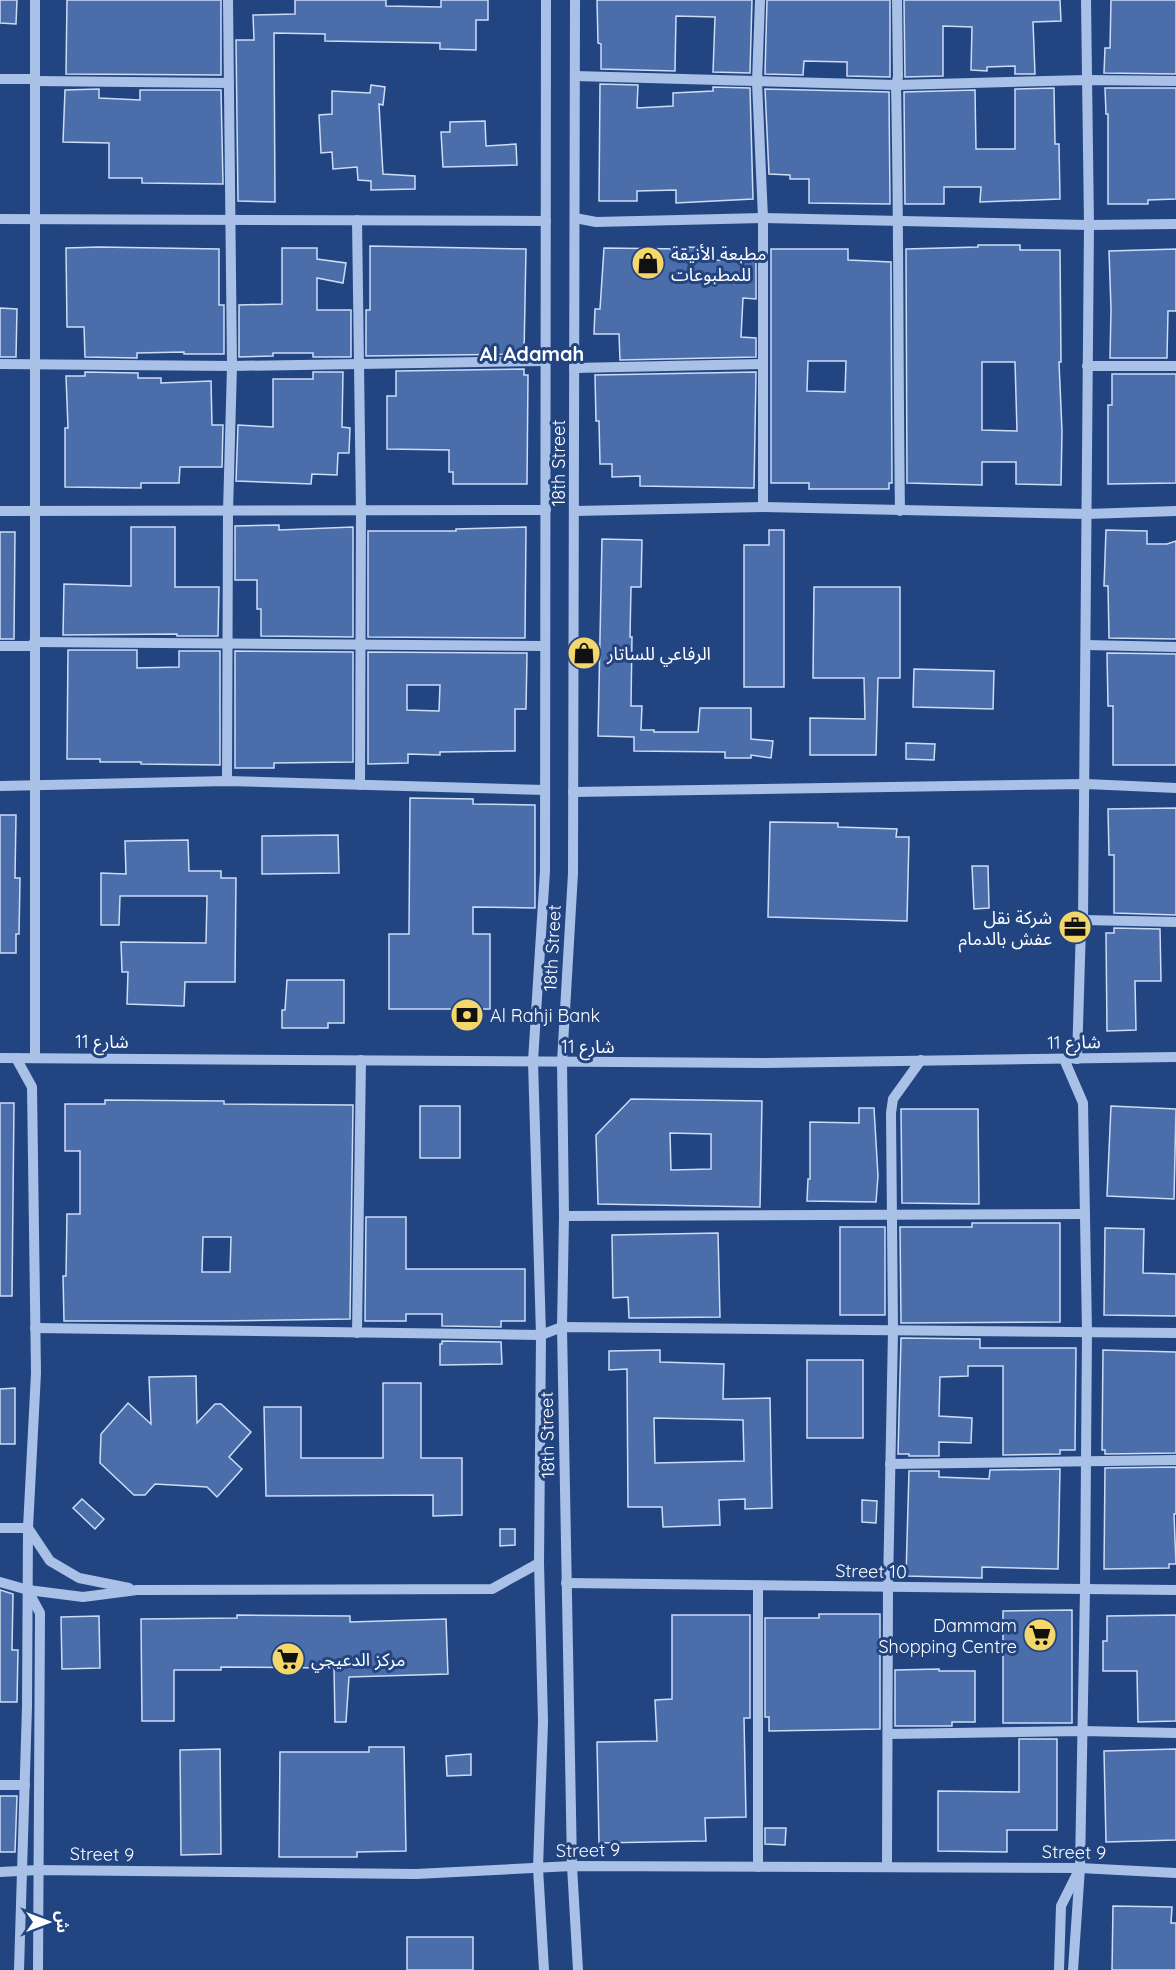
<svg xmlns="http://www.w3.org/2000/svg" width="1176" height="1970" viewBox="0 0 1176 1970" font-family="Quicksand,'Noto Sans Arabic',sans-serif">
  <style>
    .building { fill: #4b6eaa; stroke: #cddcf6; stroke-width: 1.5; fill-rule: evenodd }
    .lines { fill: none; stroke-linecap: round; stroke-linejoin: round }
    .minor { stroke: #a9c0e7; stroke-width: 10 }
    .labels { text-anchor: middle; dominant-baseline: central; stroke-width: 6; stroke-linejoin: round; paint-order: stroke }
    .poi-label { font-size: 18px; fill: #fff; stroke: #224481; text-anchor: start }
    .street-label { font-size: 18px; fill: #fff; stroke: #224481 }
    .neighbourhood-label { font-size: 20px; font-weight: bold; fill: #fff; stroke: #224481 }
  </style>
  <rect width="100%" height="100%" fill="#224481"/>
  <!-- building -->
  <g class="building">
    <path d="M0,0H17L16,24L0,23Z"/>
    <path d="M67,0H221V75L66,74Z"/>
    <path d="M295,0H386V6L441,7V0H488V20H476V50L440,49V43L325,41V34L274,33L275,202L238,201L236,40H254L253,15L295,14Z"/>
    <path d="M597,0H752L750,73L713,72L715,17L676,16L675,71L601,69V44L598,43Z"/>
    <path d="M767,0H890V77L847,76V62L804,61L803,75L765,74Z"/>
    <path d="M904,0H1060L1061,21L1033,22L1035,74H1015V66L987,67V71L971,70L972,27L943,26V76L905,77Z"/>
    <path d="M1111,0H1176V74L1104,73L1105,48H1110Z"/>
    <path d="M600,84L638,85L637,108L673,106V93L713,91V87L750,88L753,199L676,203V190L637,191V201H599Z"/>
    <path d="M371,85L385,87L383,105L379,104L383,174L415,176V189L371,190V181L358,180L357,167L333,169L332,152L321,153L319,115L332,114V91L370,93Z"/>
    <path d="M1054,88L1055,144H1059L1060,199L980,202L981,187H944V204H905L904,92L975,90L976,149H1015V89Z"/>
    <path d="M1105,88H1176V199L1148,200V204H1108V114H1106Z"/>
    <path d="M99,89V98L140,100V90H221L223,184L142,183V178H109V143L63,142L65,90Z"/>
    <path d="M765,89L889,92L890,204L809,203V179H790V175L769,174Z"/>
    <path d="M485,121L486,146L516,144L517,165L443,167L441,132H450V122Z"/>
    <path d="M978,245H1020V250H1060L1061,362H1059L1062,431L1061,485L1016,484V462H982V485L907,483L906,249L978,247ZM982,362H1015L1017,431L982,430Z"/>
    <path d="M370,246L526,249L524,354L366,356V310H370Z"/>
    <path d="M99,247L219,249V305H224V354H184V352L137,353V358L85,357L84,327H67L66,248Z"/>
    <path d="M684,247L714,248L713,260L756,262V299L743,298L741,337L756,338V357L620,360L619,334H594L595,309H600L604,248L684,249Z"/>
    <path d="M282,248H317V259L346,263L343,283L317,278V310H351V357H313V353H273V356L239,357V305L282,304Z"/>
    <path d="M771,249H848V260L891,262L892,483H889V489H809V483H771ZM808,361H846L845,392L807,391Z"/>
    <path d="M1176,249V311H1168L1167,358H1110L1111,309L1109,251Z"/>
    <path d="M0,308L17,309L16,357H0Z"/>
    <path d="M524,369V375H528L527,484H453V472H449V450L387,449V396H396V371Z"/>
    <path d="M85,372L138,373V378H161V383L211,381L212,425H223L222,467H180L179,483H141V488L65,487V428H68L66,376H85Z"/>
    <path d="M313,372H343L342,427L350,428L349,453H338L337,475L312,474L311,484L236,481L238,425L273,427V379H313Z"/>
    <path d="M756,372L754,488L640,486V476L612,477V464H600L599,421H596L595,375Z"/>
    <path d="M1112,374H1176V483L1108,484V405H1112Z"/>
    <path d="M279,525V530L353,527V637L261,636V609H257V580H235V526Z"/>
    <path d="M131,527H175V587H219L218,636H177V634L63,635L64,584L131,586Z"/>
    <path d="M526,527L525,638L368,637V531H456V529Z"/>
    <path d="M769,530H784V687H744V545H769Z"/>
    <path d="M1106,530L1147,531V544H1167L1176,541V639L1109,638L1108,586H1104Z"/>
    <path d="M0,532H15L14,639H0Z"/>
    <path d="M602,539L642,540L641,587H631L630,637H632L631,706H642L641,730H654V732H698L700,708H751V739L773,741L771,758L751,755V758H725V752L634,751V737L598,736Z"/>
    <path d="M814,587H900V678H878L876,755H810V718L865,719L864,678H813Z"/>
    <path d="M68,650H137V668L179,667V651H220V765L141,764V762H100V759H67Z"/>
    <path d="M235,651L353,652V762L274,763V768H235Z"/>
    <path d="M368,652L527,653L526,709H515V751L440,752V755L408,754V763L368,764ZM407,685H440L439,711L407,710Z"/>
    <path d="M1107,653L1176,654V765H1113V706H1108Z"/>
    <path d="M914,669L994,671L993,709L913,707Z"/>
    <path d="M906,743L935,744L934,760L906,759Z"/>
    <path d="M410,798L473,799V804L535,805V908L473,907V934H490V1009H389V934H409Z"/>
    <path d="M1176,808V915L1114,913V855H1109L1108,809Z"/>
    <path d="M0,815H16L15,878H20L19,934H16V953H0Z"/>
    <path d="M770,822L838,823V827L897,829L896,837H909L907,921L768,917Z"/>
    <path d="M338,835L339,873L262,874V836Z"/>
    <path d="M188,840L189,871H221V878H236L235,982H185L184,1006L127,1004L128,972H122L121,942L206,943L207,896H120L119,925H101V873L126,874L125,841Z"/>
    <path d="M972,866H988L989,908L974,909Z"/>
    <path d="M1114,928L1160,929L1161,981H1135L1136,1030L1107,1031L1106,933H1114Z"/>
    <path d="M287,980H344V1023H328V1028H282V1010H285Z"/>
    <path d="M631,1099L762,1101L760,1207L598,1204L596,1135ZM670,1133L711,1134V1169L671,1170Z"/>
    <path d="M105,1100L224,1101V1104L353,1105L350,1319L216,1321H64L63,1276H66L67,1214H80V1151H65V1104H105ZM203,1237H231L230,1272H202Z"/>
    <path d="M0,1103H14L12,1296H0Z"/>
    <rect x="420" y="1106" width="40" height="52"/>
    <path d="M1111,1106L1176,1109L1174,1199L1107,1196Z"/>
    <path d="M859,1108H874L878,1176L876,1202L807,1201L808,1179H810V1122L859,1123Z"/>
    <path d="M901,1109H978L979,1204L902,1203Z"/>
    <path d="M366,1217H406V1269H525V1321H501V1327L442,1326V1314H406V1321H365Z"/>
    <path d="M972,1223H1060V1322L901,1323L900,1227H972Z"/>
    <rect x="840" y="1227" width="45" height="88"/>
    <path d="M1105,1228L1144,1229L1143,1273L1176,1274V1316L1104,1315Z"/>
    <path d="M718,1233L720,1317L629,1318L628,1297L613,1298L612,1235Z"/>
    <path d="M901,1338L980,1339V1348H1076L1075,1450H1060V1454L1003,1455V1366H968V1376L940,1377L939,1416L972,1418L971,1443L939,1442V1456H909V1454H898Z"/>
    <path d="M442,1341L501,1342L502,1364L440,1365V1344H442Z"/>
    <path d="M660,1350V1362L724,1364L723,1399L770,1398L772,1508L745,1509V1499L719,1500L720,1525L663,1527L662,1507H628L627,1369L609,1370V1351ZM654,1418L743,1420L744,1461L655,1463Z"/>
    <path d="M1103,1350L1176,1352V1453L1105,1454V1450H1102Z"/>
    <rect x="807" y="1360" width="56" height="78"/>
    <path d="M196,1376L197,1423L215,1404H221L251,1432L229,1457L242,1469L217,1497L207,1487L155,1484L145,1495H134L100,1463L101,1434L128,1403L151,1424L149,1377Z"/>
    <path d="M383,1383H421V1458H462V1515L433,1516V1495L266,1496L264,1407H301V1458H383Z"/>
    <path d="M15,1388V1444H0V1389Z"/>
    <path d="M1176,1467V1514H1174L1176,1564H1169V1568L1104,1569L1105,1468Z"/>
    <path d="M1060,1469L1058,1569L982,1567V1578L906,1576L909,1471H939V1477L989,1479L990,1470Z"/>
    <path d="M82,1499L104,1519L95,1529L73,1508Z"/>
    <path d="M862,1500L877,1501L876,1523L862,1522Z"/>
    <path d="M500,1529H515V1545L500,1546Z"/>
    <path d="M0,1590L13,1594L12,1650H18L17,1702H0Z"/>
    <path d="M1072,1610V1723H1003V1611Z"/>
    <path d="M819,1614H880V1729L769,1731V1717H765V1618H819Z"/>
    <path d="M237,1615L350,1616V1622L446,1619L448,1674L349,1677L346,1722H335L334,1668L221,1667V1670H174V1721H142L141,1619L237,1618Z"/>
    <path d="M672,1615H750V1718H744L746,1817L705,1818L706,1841L599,1843L597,1742L657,1741L655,1700L672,1699Z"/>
    <path d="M1176,1615V1721L1138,1722L1137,1671H1103V1641H1107V1616Z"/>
    <path d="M99,1616L100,1668L62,1669L61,1617Z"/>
    <path d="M939,1669V1671H975V1722H952V1726H895V1670Z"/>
    <path d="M1019,1739H1057V1830H1007V1852L938,1851V1791L1019,1792Z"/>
    <path d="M369,1747H404L406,1851L357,1852V1857H279L280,1752H369Z"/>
    <path d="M220,1749L221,1854L181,1855L180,1750Z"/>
    <path d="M1176,1749V1840L1106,1842L1104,1751Z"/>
    <path d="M471,1754V1775L447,1776L446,1756Z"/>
    <path d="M0,1796H17L15,1852H0Z"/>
    <path d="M765,1828H786L785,1845L765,1844Z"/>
    <path d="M1113,1906L1172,1907L1171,1923H1176V1970H1112Z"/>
    <rect x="407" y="1937" width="66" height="33"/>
  </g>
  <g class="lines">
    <!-- minor -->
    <g class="minor">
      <path d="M35,0V1057"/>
      <path d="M575,0L573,873L562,1062L564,1216L562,1327L572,1866L578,1970"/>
      <path d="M760,0L757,82L763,218V507"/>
      <path d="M897,0L898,77L896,85C899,227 898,369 900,511"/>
      <path d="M575,76L896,85L1086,80L1176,81"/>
      <path d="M0,79H35"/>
      <path d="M35,81L229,83"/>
      <path d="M575,218L596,222L763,218L1089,225L1176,224"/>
      <path d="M0,219L546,221"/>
      <path d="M357,220L361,510L360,785"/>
      <path d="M0,364L232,366L546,361"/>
      <path d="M1087,366H1176"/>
      <path d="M574,368L762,364"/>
      <path d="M0,511L546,510"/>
      <path d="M575,511L763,507L1087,514L1176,511"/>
      <path d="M34,642L545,646"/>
      <path d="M1086,645L1176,647"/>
      <path d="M0,646H35"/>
      <path d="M227,781L228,512L232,366L228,0"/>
      <path d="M0,786L227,781L545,790"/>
      <path d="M573,792L1086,784L1176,788"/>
      <path d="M1083,920L1176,922"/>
      <path d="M0,1058L765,1063L1176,1057"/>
      <path d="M16,1058L32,1087L36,1373L28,1528L27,1707L19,1970"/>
      <path d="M1064,1059L1083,1103L1087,1331L1085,1590L1080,1868L1073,1970"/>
      <path d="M1077,1059L1081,926L1083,920L1089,225L1086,0"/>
      <path d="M564,1216L1085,1214"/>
      <path d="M35,1328L541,1335L562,1327L1176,1333"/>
      <path d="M357,1333L361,1060"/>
      <path d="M890,1464L1176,1460"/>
      <path d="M0,1528H28L50,1561L79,1578L129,1588"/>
      <path d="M0,1582L28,1590L83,1597L137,1590L492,1589L539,1563"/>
      <path d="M566,1583L1176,1590"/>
      <path d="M28,1591L40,1613L38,1970"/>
      <path d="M888,1734L1082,1731L1176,1733"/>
      <path d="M0,1785H25"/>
      <path d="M758,1867V1586"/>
      <path d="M887,1867L888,1588L893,1330L891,1113L893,1099L921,1060"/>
      <path d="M0,1872L38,1870L416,1874L572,1866L1080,1868L1176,1873"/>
      <path d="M544,1970L538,1868L543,1722L539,1563L541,1335L533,1061L545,871L546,0"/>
      <path d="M1059,1970L1061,1906L1077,1874"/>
    </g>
  </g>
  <!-- icons -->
  <defs>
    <g id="shop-disc" transform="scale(1.725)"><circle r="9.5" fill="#f3d76b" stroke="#224481"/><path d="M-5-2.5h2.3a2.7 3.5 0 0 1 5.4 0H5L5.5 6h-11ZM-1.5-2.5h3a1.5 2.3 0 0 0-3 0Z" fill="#111"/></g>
    <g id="office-disc" transform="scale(1.725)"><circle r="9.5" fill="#f3d76b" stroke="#224481"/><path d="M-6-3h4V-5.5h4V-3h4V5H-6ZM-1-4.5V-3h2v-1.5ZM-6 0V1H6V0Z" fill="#111"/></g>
    <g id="bank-disc" transform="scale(1.725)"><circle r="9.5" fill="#f3d76b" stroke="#224481"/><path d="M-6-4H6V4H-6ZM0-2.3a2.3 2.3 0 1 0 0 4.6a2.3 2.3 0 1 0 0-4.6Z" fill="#111"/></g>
    <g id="supermarket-disc" transform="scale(1.725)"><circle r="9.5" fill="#f3d76b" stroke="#224481"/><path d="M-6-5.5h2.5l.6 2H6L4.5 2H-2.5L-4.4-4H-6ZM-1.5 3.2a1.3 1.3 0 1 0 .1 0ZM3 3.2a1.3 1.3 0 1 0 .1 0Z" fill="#111"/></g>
  </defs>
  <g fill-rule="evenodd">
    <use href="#shop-disc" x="648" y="263"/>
    <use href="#shop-disc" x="584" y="653"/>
    <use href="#office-disc" x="1075" y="927"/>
    <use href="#bank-disc" x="467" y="1015"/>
    <use href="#supermarket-disc" x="1040" y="1635"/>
    <use href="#supermarket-disc" x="288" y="1659"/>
  </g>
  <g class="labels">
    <!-- poi labels -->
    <g class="poi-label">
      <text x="671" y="253">مطبعة الأنيقة<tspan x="671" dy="21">للمطبوعات</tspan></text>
      <text x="607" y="653">الرفاعي للساتار</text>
      <text x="1052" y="917" text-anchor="end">شركة نقل<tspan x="1052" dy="21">عفش بالدمام</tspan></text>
      <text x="490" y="1015">Al Rahji Bank</text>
      <text x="1017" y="1625" text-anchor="end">Dammam<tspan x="1017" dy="21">Shopping Centre</tspan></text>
      <text x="311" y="1659">مركز الدعيجي</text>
    </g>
    <!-- street labels -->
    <g class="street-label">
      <text transform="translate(558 463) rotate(-90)">18th Street</text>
      <text transform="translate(552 948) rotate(-87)">18th Street</text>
      <text x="102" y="1041">شارع 11</text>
      <text transform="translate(1074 1042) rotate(-1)">شارع 11</text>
      <text x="588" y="1046">شارع 11</text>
      <text transform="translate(547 1435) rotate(-91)">18th Street</text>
      <text transform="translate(871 1571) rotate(1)">Street 10</text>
      <text transform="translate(588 1850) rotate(-1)">Street 9</text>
      <text transform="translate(1074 1852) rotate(1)">Street 9</text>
      <text transform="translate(102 1854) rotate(1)">Street 9</text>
    </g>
    <!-- neighbourhood labels -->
    <g class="neighbourhood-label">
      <text x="532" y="353">Al Adamah</text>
    </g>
  </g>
  <!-- north arrow -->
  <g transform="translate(48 1922) rotate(90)" stroke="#224481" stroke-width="4.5" paint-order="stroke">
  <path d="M0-4.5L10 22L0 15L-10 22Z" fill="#ffffff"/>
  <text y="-9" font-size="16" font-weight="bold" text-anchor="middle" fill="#ffffff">ش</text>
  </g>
</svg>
